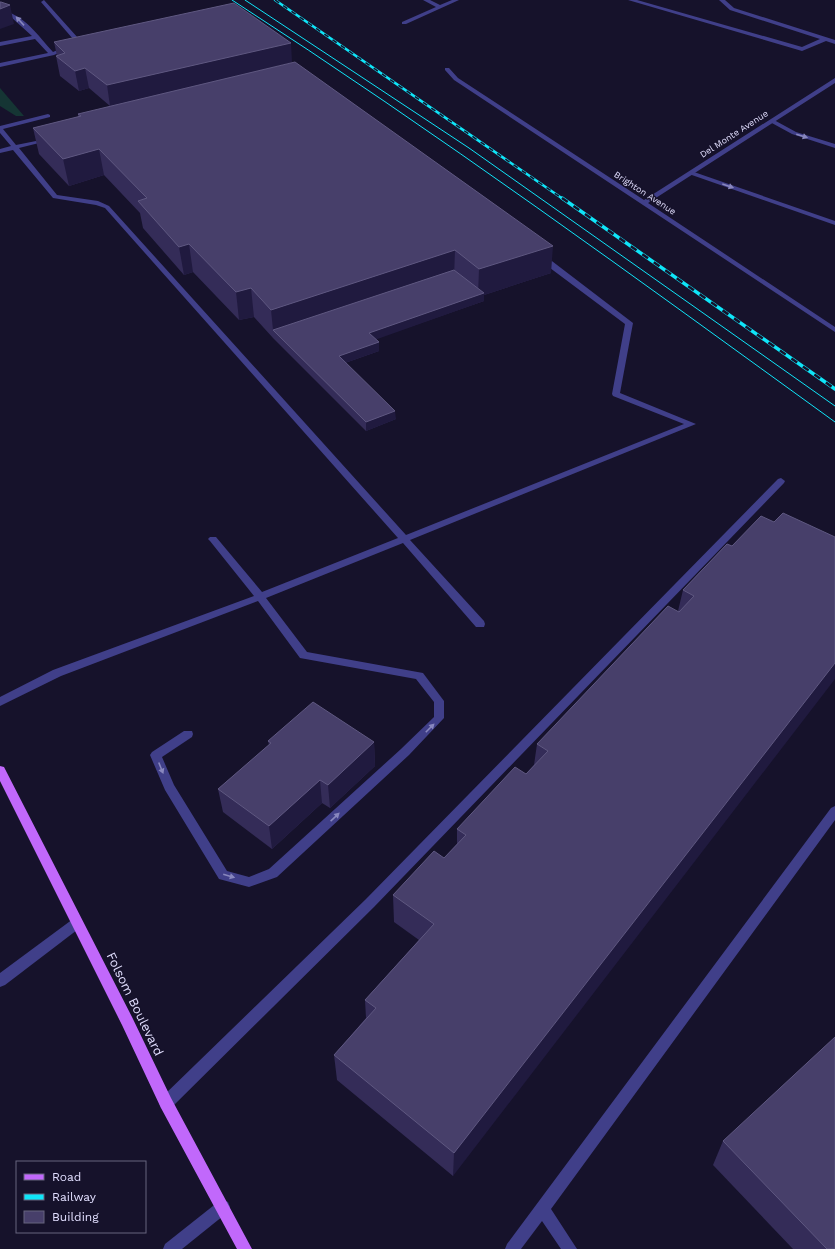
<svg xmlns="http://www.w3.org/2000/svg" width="835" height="1249" viewBox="0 0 835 1249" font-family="'Work Sans',sans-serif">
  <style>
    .green { fill: #153534 }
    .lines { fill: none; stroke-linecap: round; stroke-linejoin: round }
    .service { fill: #403f89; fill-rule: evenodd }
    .minor { fill: #403f89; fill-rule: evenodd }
    .primary { fill: #c168fb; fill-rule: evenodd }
    .tram { stroke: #0fe5f8; stroke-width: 1 }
    .rail-far1-casing { stroke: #0fe5f8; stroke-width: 2.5 }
    .rail-casing { stroke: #0fe5f8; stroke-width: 3.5 }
    .rail-far1 { stroke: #16122b; stroke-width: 1.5; stroke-dasharray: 5; stroke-linecap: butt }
    .rail { stroke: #16122b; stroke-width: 2.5; stroke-dasharray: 7; stroke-linecap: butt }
    .wall { fill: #342c58 }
    .shaded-wall { fill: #201a3f }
    .building { fill: #473f6a; stroke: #5f5881 }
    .oneway { fill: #8887be }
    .labels { text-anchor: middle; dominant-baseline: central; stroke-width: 3; stroke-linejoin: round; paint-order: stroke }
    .far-street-label { font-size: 9px; fill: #e1defe; stroke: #16122b }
    .near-street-label { font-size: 13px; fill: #e1defe; stroke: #16122b }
  </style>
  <rect width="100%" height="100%" fill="#16122b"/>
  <!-- green -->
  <path class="green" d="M0,88L24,116H16L0,106Z"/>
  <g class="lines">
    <!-- service -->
    <g class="service">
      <path d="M44,0L78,38L79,44L54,55L0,67V63L48,53L35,39L0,46V42L32,36L11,17L0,15V11C23,12 39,37 53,52L73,43V39L41,2Z"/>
      <path d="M423,0H430L440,5L452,0H459L406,24H402V22L436,7Z"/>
      <path d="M628,0H637L802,47L820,39L730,10L719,0H725L734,8L835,40V44L826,41L802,51Z"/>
      <path d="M48,114L50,115V117L3,129L16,145L51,138V140L19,148L57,195L98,201L109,206L406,535L684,424L613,396L612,394L625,324L538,259V255H544L633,323L620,393L696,424L410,540L484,621L485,624L484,627H476L403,543L266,598L307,652L423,673L444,701V718L409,755L277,877L249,887L219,879L165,790L150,755L152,752L184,731H192L193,734L192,737L162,757L174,785L227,871L249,877L269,869L401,749L434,717V702L416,679L300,658L258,601L61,676L0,706V697L53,670L254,596L210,541L208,539L210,537H216L262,592L398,538L105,208L96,205L53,198L13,150L0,153V149L11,146L0,133V126Z"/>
      <path d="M770,120H774L796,132L835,144V148L792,134L770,122Z"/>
      <path d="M691,171L835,221V225L689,174V172Z"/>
      <path d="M781,478L785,481L784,483L374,907L171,1108L166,1110L161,1108L159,1103L161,1098L366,899L778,479Z"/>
      <path d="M835,806V820L551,1209L577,1249H561L542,1221L521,1249H505L507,1244L831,808Z"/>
      <path d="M77,918L81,919L83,923L81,927L5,985L0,987V973L73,919Z"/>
      <path d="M223,1200L228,1202L230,1207L228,1212L182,1249H163L165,1244L218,1202Z"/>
    </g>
    <!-- minor -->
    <path class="minor" d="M445,68H449L458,78L644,200L835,78V83L648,203L835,327V332L454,80L445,70Z"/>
    <!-- primary -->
    <path class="primary" d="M0,766L4,767L132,1017L171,1098L252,1249H237L161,1108L122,1025L0,781Z"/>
    <!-- tram -->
    <g class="tram">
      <path d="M232,0C438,133 636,278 835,422"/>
      <path d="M245,0L469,148L835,406"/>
    </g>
    <!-- rail-far1 casing -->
    <g class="rail-far1-casing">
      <path id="rail-far1" d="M275,0L563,199"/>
    </g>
    <!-- rail casing -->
    <g class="rail-casing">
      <path id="rail" d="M562,198L835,389"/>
    </g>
    <!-- rail-far1 -->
    <use href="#rail-far1" class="rail-far1"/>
    <!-- rail -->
    <use href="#rail" class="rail"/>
  </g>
  <!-- wall -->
  <g class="wall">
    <path d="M54,42L292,62L110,106L89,88L79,91L60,76L56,56H57Z"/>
    <path d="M78,114L551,273L484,295V301L375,339L379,342V351L345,363L396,419L366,431L273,338L254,317L239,320L193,272L184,275L143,228L140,213L104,175L69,186L39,154L33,128L78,117Z"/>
    <path d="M727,544L453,1176L337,1080L334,1055L366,1018L365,1000L419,940L394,922L393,895L444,858L457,844V829L526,774L534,765L537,744L678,611L683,590Z"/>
    <path d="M268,741L374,742L375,766L330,808L322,803L272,849L223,812L218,789L269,745Z"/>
    <path d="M723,1141L835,1249H793L713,1165Z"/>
  </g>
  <!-- shaded-wall -->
  <g class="shaded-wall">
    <path d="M10,5L14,24L0,29V9Z"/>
    <path d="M291,43L292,62L110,106L107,85Z"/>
    <path d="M85,68L89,88L79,91L75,71Z"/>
    <path d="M99,149L104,175L69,186L63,159Z"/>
    <path d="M189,244L193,272L184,275L179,247Z"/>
    <path d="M553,246L551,273L484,295V301L369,342V333L478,295L479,269Z"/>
    <path d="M455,250L454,278L273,330L271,310Z"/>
    <path d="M251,288L254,317L239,320L236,292Z"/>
    <path d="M379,342V351L339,365V356Z"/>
    <path d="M395,411L396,419L366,431V422Z"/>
    <path d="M835,663V679L453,1176L454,1153Z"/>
    <path d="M374,742L375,766L330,808L328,785Z"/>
    <path d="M320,780L322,803L272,849L269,826Z"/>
  </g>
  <!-- building -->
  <g class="building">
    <path d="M0,2H1L10,5L0,9Z"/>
    <path d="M234,3L291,43L107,85L85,68L75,71L56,56L65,53L54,42Z"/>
    <path d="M295,62L553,246L479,269L455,250L271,310L251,288L236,292L189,244L179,247L138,201L147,198L99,149L63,159L33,128L81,116L78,114Z"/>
    <path d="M454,270L484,293L369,333L379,342L339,356L395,411L366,422L273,330Z"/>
    <path d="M783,513L835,537V663L454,1153L334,1055L376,1008L365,1000L434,924L393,895L434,851L444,858L466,835L457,829L515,767L526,774L548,751L537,744L668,606L679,612L694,596L683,590L727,544L732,546L761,516L774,522Z"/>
    <path d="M313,702L374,742L328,785L320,780L269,826L218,789L271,743L268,741Z"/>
    <path d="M835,1037V1249H827L723,1141Z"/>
  </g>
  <!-- one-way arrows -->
  <defs><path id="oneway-solid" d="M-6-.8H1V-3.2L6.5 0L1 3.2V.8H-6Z"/></defs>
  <g class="oneway">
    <use href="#oneway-solid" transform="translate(20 21) rotate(-133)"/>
    <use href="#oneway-solid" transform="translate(802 136) rotate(17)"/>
    <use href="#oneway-solid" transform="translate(728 186) rotate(19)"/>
    <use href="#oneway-solid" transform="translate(430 728) rotate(-45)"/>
    <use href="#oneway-solid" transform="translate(161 768) rotate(68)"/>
    <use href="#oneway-solid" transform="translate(335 817) rotate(-43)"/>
    <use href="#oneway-solid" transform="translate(229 876) rotate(16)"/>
  </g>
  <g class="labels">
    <!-- far-street labels -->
    <g class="far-street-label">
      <text transform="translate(734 134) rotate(-33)">Del Monte Avenue</text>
      <text transform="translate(645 193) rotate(33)">Brighton Avenue</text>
    </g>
    <!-- near-street labels -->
    <g class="near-street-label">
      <text transform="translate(135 1004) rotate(64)">Folsom Boulevard</text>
    </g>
  </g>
  <!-- legend -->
  <rect x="16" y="1161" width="130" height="72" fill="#16122b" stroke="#67647f"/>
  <rect x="24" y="1174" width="20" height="6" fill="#c168fb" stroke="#67647f"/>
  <text x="52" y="1181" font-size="12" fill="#e1defe">Road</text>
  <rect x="24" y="1194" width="20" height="6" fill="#0fe5f8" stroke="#67647f"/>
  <text x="52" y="1201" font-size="12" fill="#e1defe">Railway</text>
  <rect x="24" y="1211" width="20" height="12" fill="#473f6a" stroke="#67647f"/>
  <text x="52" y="1221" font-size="12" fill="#e1defe">Building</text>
</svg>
